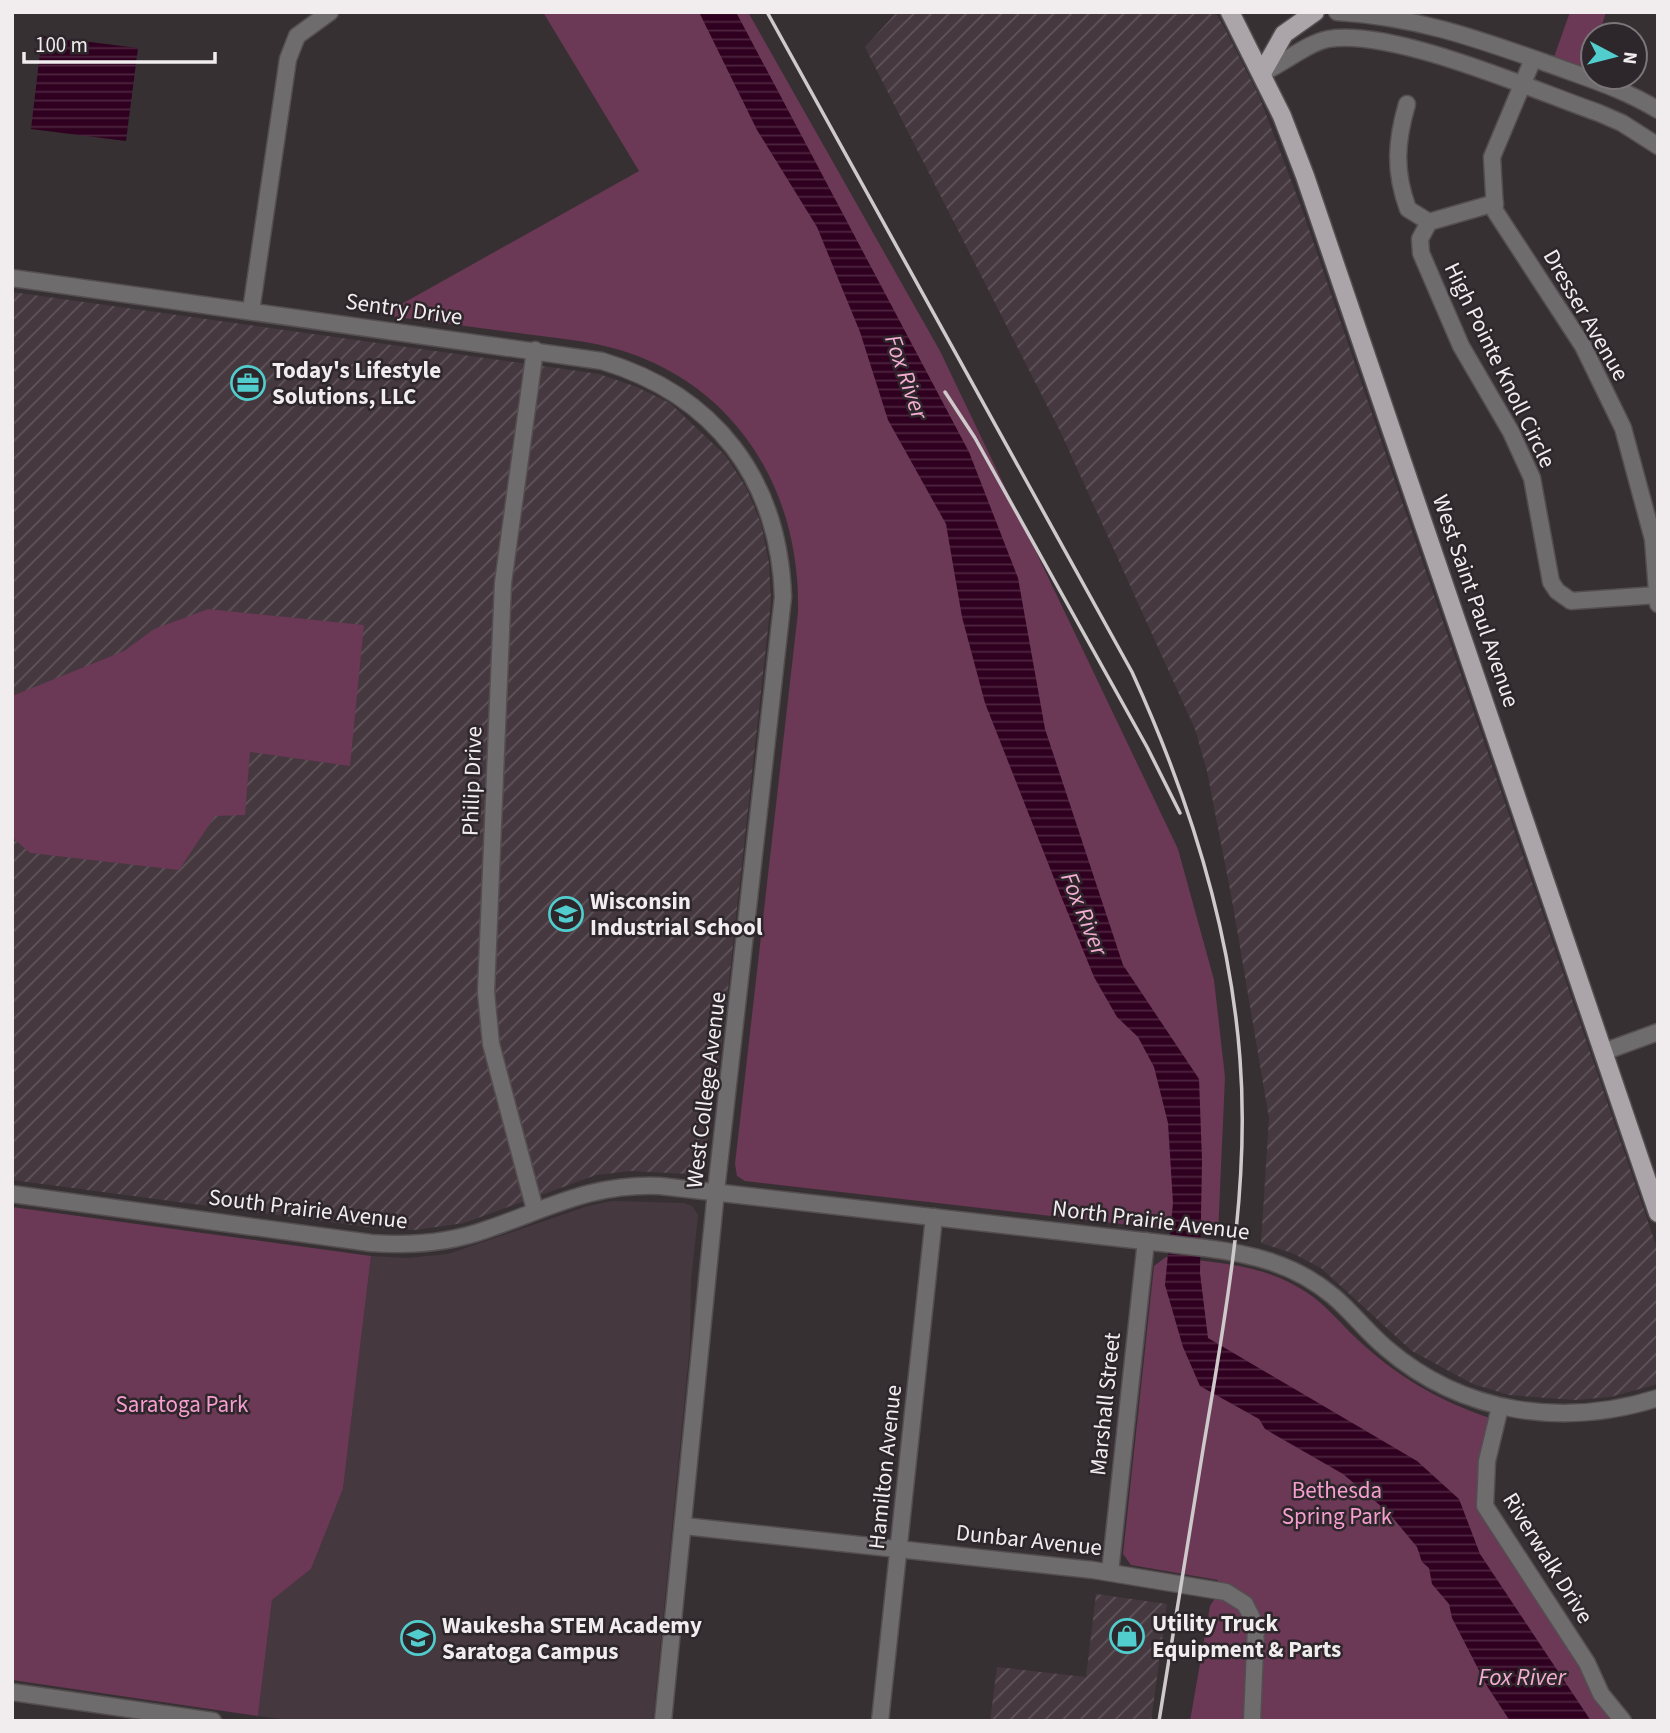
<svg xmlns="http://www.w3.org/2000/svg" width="1670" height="1733" viewBox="0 0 1670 1733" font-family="'Source Sans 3',sans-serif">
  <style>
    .built { fill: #45383f }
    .industrial { fill: url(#industrial-furrows) }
    .green { fill: #6b3855 }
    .water { fill: url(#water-rules) }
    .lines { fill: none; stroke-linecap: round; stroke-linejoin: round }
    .minor-casing { stroke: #554e51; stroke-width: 19 }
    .major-casing { stroke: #554e51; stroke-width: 21 }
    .minor { stroke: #6f6c6d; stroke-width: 16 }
    .major { stroke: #aba4a8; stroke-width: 18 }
    .rail { stroke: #cec9cb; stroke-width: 3.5 }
    .labels { text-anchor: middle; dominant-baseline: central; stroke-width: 5; stroke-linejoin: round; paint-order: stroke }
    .street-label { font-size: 23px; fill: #f1edef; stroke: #2d262a }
    .poi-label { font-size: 23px; font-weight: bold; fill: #f1edef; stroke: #2d262a; text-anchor: start }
    .park-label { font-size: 23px; fill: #f79ed0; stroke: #2d262a }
    .water-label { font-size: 24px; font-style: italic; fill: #f5add4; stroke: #2d262a }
  </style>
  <defs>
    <pattern id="industrial-furrows" width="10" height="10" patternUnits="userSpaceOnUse" patternTransform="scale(1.75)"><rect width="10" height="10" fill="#45383f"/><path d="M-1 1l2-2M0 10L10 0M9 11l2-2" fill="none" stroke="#60555b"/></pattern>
    <pattern id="water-rules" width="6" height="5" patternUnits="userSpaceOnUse" patternTransform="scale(1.75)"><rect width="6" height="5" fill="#2f001f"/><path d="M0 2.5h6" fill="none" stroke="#4e2640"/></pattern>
  </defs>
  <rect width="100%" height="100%" fill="#373033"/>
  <!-- built -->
  <path class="built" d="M612,1201L684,1203L692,1206L698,1215L691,1281L690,1345L653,1721H296L258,1716L272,1600L311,1569L343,1489L371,1256L407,1258L448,1254L588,1206Z"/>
  <!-- industrial -->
  <g class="industrial">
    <path d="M897,12H1215L1225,29L1259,96L1303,212L1658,1251V1384L1610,1397L1575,1400L1509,1395L1473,1384L1412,1351L1321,1268L1292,1253L1261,1243L1269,1118L1232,900L1207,771L1195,729L1062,435L865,47Z"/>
    <path d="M12,292L599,374L637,387L670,403L725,455L746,487L761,523L769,563L771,601L723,1035L704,1163L700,1171L690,1174L631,1171L596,1175L464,1223L415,1230L368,1227L12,1180Z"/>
    <path d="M1096,1594L1167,1604L1151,1721H990L997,1667L1086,1677Z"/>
  </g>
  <!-- green -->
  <g class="green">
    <path d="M543,12H748L940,351L1178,849L1214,980L1225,1077L1218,1235L745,1181L737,1176L735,1164L798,612C801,493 738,386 620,350C590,341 557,338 525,334C478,328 430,321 382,315L639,171Z"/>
    <path d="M1570,12H1606L1599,35H1593V53L1588,69L1554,57Z"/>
    <path d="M208,609L364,625L350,766L250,752L245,815L215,816L179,870L30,853L12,837V696L124,651L154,629Z"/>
    <path d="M12,1207L371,1256L343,1489L311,1569L272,1600L258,1716L12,1680Z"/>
    <path d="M1166,1257C1213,1262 1265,1264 1306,1292C1326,1305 1340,1323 1357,1339C1396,1376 1439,1401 1490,1418L1479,1502L1617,1721H1190L1210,1606L1215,1598L1218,1580L1131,1565L1123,1554L1154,1266Z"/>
  </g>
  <!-- water -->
  <g class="water">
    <path d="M699,12H736L969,452L1018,578L1045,729L1123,965L1199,1079L1202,1160L1200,1273L1208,1338L1417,1461L1459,1499L1480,1554L1591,1721H1510L1487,1686L1452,1618L1449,1604L1432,1584L1429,1568L1422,1562L1417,1547L1388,1512L1343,1474L1265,1429L1259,1419L1200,1386L1183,1347L1165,1285L1173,1203L1168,1123L1154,1067L1138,1037L1117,1017L1094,977L1061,896L985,703L962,617L946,524L888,420L860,332L817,227L757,130Z"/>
    <path d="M42,36L138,48L126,141L31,129Z"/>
  </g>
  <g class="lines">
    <!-- minor casing -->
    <g class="minor-casing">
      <g id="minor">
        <path d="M1337,12C1417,17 1475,38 1549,64C1587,78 1624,89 1658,110"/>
        <path d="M1533,59L1492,157L1495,211L1583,346L1623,428L1653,539L1658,604"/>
        <path d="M1262,73C1283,64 1307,43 1328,39C1393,28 1533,90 1599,113L1622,123L1658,146"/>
        <path d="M1407,104C1396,142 1394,171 1408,209L1429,222L1495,203"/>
        <path d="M1429,222L1420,239L1421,253L1461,346L1511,432L1532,478L1551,582L1557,591L1571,601L1657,595"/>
        <path d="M12,278L602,361C715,395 779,479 783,597L716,1191L663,1721"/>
        <path d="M251,311L288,59L297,36L330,12"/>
        <path d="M535,350L503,583L486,992L491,1044L535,1210"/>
        <path d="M1603,1052L1658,1032"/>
        <path d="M12,1194L371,1243C411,1246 450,1243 488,1229C549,1208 593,1183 660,1186L1205,1248C1252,1254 1295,1264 1333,1296C1352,1312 1367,1332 1386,1348C1463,1414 1563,1428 1658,1398"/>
        <path d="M1500,1407L1487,1461L1485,1506L1587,1663L1601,1694L1623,1721"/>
        <path d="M684,1526L1093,1570L1226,1592L1245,1604L1256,1626L1252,1721"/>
        <path d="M1110,1572L1146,1241"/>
        <path d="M12,1692L213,1721"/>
        <path d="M880,1721L934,1217"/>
      </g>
    </g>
    <!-- major casing -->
    <g class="major-casing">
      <g id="major">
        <path d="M1230,12L1282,116L1305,176L1658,1213"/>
        <path d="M1262,73L1284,34L1315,12"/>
      </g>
    </g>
    <!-- minor -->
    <use href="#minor" class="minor"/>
    <!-- major -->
    <use href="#major" class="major"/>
    <!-- rail -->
    <g class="rail">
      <path d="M767,12L1132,672C1188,795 1230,924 1240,1059C1249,1175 1230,1288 1211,1402C1193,1508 1176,1614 1159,1721"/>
      <path d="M945,392L975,438L1147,747L1180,813"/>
    </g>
  </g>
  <!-- icons -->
  <defs>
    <g id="office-ring" transform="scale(1.75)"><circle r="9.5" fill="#2d262a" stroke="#52cdcd" stroke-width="1.5"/><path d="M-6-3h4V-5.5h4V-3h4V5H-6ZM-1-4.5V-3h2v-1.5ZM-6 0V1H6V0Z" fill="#52cdcd"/></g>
    <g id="school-ring" transform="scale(1.75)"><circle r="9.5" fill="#2d262a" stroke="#52cdcd" stroke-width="1.5"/><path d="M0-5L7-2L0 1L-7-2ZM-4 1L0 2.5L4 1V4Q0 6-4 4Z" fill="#52cdcd"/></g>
    <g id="shop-ring" transform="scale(1.75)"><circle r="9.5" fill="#2d262a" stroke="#52cdcd" stroke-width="1.5"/><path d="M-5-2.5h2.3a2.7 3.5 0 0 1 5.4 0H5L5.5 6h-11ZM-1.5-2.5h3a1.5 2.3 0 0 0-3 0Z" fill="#52cdcd"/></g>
  </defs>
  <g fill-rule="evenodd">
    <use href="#office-ring" x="248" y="383"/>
    <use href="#school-ring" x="566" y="914"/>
    <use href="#shop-ring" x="1127" y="1636"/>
    <use href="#school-ring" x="418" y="1638"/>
  </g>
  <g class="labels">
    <!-- street labels -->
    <g class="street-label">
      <text transform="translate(404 309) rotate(8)">Sentry Drive</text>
      <text transform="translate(1586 315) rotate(60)">Dresser Avenue</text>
      <text transform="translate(1500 365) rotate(64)">High Pointe Knoll Circle</text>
      <text transform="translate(1476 601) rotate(71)">West Saint Paul Avenue</text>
      <text transform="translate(472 781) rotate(-88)">Philip Drive</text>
      <text transform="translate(706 1090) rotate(-83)">West College Avenue</text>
      <text transform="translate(308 1209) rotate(7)">South Prairie Avenue</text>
      <text transform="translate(1151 1220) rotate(7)">North Prairie Avenue</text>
      <text transform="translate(1105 1404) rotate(-84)">Marshall Street</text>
      <text transform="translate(885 1467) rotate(-84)">Hamilton Avenue</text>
      <text transform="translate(1029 1540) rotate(6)">Dunbar Avenue</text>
      <text transform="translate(1548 1558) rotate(58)">Riverwalk Drive</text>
    </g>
    <!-- poi labels -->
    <g class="poi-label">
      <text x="272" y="370">Today's Lifestyle<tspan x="272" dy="26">Solutions, LLC</tspan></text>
      <text x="590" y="901">Wisconsin<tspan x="590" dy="26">Industrial School</tspan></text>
      <text x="1152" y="1623">Utility Truck<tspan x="1152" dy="26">Equipment &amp; Parts</tspan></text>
      <text x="442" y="1625">Waukesha STEM Academy<tspan x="442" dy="26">Saratoga Campus</tspan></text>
    </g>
    <!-- park labels -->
    <g class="park-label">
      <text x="182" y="1404">Saratoga Park</text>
      <text x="1337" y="1490">Bethesda<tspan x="1337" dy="26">Spring Park</tspan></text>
    </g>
    <!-- water labels -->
    <g class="water-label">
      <text transform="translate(906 377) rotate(71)">Fox River</text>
      <text transform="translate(1084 914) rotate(68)">Fox River</text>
      <text x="1522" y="1677">Fox River</text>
    </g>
  </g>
  <!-- border -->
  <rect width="1670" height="1733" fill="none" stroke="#f1edef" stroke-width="28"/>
  <!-- north arrow -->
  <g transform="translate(1614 56) rotate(97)"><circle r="33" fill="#2d262a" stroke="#7b7679" stroke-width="2"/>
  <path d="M0-5L12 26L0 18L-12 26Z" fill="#52cdcd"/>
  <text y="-10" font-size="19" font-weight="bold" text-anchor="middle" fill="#f1edef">N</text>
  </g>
  <!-- scale -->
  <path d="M24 52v10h191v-10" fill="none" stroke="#f1edef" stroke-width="3.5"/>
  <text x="35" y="52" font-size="21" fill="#f1edef" stroke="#2d262a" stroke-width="5" paint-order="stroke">100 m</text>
</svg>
